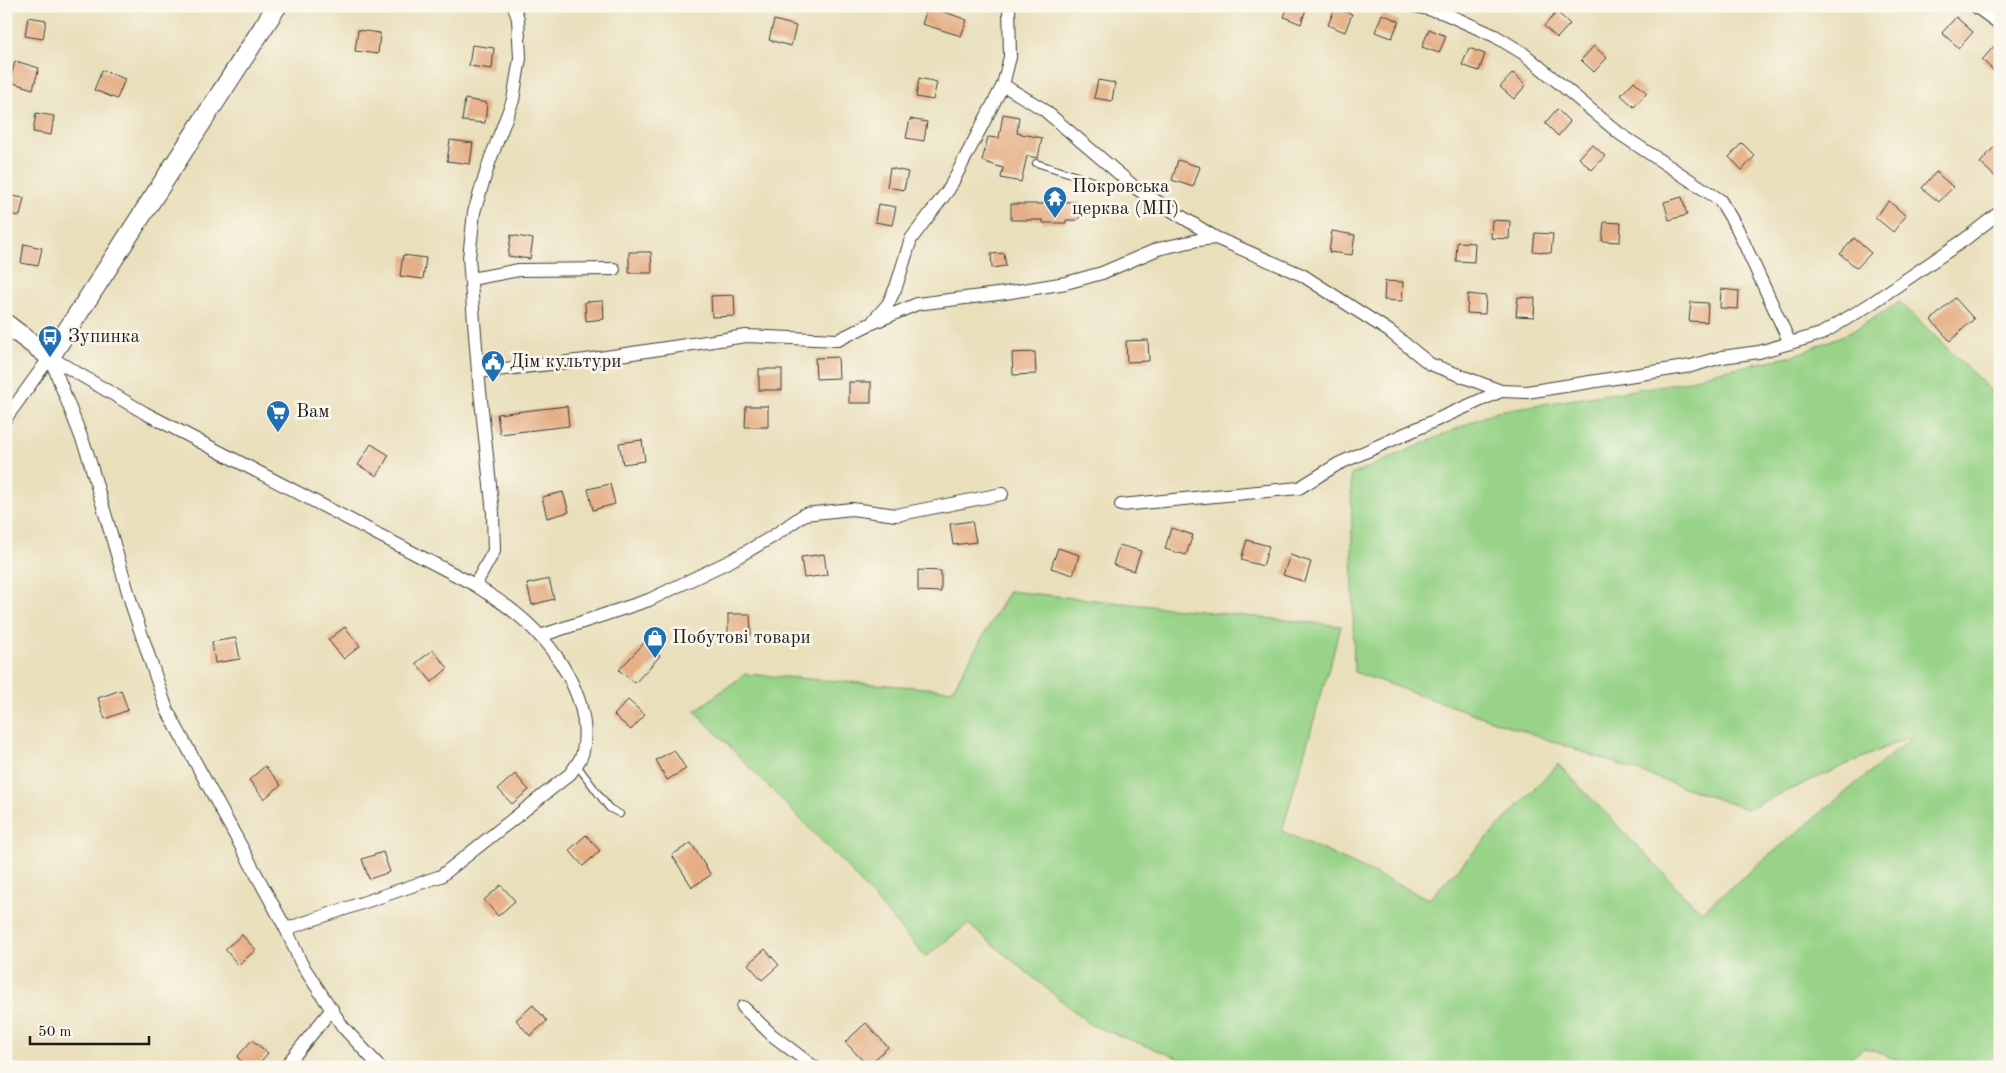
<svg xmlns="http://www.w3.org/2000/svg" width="2006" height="1073" viewBox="0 0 2006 1073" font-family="'Old Standard TT',serif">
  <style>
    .green { fill: #98d388; stroke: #5a7852 }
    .building { fill: #e5af86 }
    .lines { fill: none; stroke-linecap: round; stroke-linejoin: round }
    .lane-casing { stroke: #3b3934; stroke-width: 8 }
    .street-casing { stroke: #3b3934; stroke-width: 14 }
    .secondary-casing { stroke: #3b3934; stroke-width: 21 }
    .lane { stroke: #fff; stroke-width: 6 }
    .street { stroke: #fff; stroke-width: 12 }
    .secondary { stroke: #fff; stroke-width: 19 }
    .labels { text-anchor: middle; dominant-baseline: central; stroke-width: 5; stroke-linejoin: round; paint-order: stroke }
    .poi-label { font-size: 19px; fill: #1c1c1c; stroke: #fbf7ec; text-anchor: start }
  </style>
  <rect width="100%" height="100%" fill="#fbf7ec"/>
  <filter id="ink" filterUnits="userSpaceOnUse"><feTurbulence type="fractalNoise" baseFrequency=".02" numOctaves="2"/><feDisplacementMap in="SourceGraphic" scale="10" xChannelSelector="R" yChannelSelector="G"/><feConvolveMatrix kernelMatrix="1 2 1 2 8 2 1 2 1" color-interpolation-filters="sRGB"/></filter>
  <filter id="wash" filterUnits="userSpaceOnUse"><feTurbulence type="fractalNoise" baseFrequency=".0096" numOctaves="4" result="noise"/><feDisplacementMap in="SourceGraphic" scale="20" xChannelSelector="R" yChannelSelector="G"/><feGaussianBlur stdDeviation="1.12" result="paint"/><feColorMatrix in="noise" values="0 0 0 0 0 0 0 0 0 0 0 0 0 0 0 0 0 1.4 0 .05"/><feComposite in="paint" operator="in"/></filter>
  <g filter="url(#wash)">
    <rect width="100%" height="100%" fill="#e9dfbb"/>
    <!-- green -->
    <path class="green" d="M1900,302L2000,400V1067H1917L1865,1048L1838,1067H1202L1091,1025L968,924L925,957L846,866L695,711L745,674L952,690L1009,591L1341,626L1282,831L1429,899L1558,764L1701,912L1916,734L1746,809L1354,672L1351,475L1497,411L1685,382L1711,373L1793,356L1851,332Z"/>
    <g id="blocks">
      <!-- building -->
      <g class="building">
        <path d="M928,6L967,20L961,36L922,24Z"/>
        <path d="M1288,6H1307L1301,24L1284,17Z"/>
        <path d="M1335,8L1352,14L1345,32L1328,25Z"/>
        <path d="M1557,12L1570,24L1557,38L1544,26Z"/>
        <path d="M1382,14L1399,21L1392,38L1375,32Z"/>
        <path d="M28,17L46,20L43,39L25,36Z"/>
        <path d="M1956,17L1973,32L1959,48L1942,33Z"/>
        <path d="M774,20L796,26L791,46L769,40Z"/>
        <path d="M1429,29L1446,36L1439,53L1422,47Z"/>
        <path d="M358,30L380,33L378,54L355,51Z"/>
        <path d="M1996,44L2000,48L1999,75L1982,60Z"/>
        <path d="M472,45L494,48L492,69L469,66Z"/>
        <path d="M1594,46L1607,58L1594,72L1581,60Z"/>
        <path d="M1469,48L1485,54L1479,71L1462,65Z"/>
        <path d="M15,61L39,68L33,89L10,82Z"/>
        <path d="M102,70L125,79L117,99L94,90Z"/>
        <path d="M1513,73L1526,85L1514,99L1500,87Z"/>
        <path d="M919,78L937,82L933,100L916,97Z"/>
        <path d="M1098,80L1115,83L1112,101L1094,98Z"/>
        <path d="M1634,81L1647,93L1634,107L1621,95Z"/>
        <path d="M465,99L487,103L485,123L462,121Z"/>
        <path d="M1557,109L1570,122L1558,136L1545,123Z"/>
        <path d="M36,113L54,116L51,135L33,132Z"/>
        <path d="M1003,114L1019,117L1017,133L1042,138L1038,158L1027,156L1021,182L1001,178L1003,168L982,161L988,137L999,138Z"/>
        <path d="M910,119L927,122L924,141L906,138Z"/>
        <path d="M450,140L473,143L470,164L447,161Z"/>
        <path d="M1742,143L1755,156L1742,170L1729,157Z"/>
        <path d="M1592,144L1605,156L1592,170L1579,158Z"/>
        <path d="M1994,147L2000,153V175L1997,178L1980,163Z"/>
        <path d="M1178,160L1200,167L1193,187L1172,180Z"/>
        <path d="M890,168L908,172L904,190L887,187Z"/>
        <path d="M1936,172L1953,187L1939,202L1922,188Z"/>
        <path d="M6,195L24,198L20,216L6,214Z"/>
        <path d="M1682,197L1687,215L1669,220L1664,202Z"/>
        <path d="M1044,200H1066V202H1076L1080,206V217L1077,220H1066V223H1043V220H1011V204H1044Z"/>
        <path d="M1889,201L1906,216L1893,232L1875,217Z"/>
        <path d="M878,204L896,207L892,225L875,222Z"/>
        <path d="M1492,220L1510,221L1509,239L1491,238Z"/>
        <path d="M1604,222L1621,223L1620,242L1602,241Z"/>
        <path d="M1332,231L1355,235L1352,255L1329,252Z"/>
        <path d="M1535,233L1553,234L1551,253L1533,251Z"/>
        <path d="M511,235L533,239L530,259L508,256Z"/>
        <path d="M1854,238L1871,253L1857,268L1840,254Z"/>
        <path d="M1457,242L1475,243L1474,262L1456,261Z"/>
        <path d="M24,244L42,248L38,266L21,263Z"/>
        <path d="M629,252H651L652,273H629Z"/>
        <path d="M1004,253L1006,266L992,268L991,254Z"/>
        <path d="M403,255L426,258L423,279L400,276Z"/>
        <path d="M1385,281L1403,282L1402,301L1384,300Z"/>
        <path d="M1721,289L1739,291L1738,309L1720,308Z"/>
        <path d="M1468,294L1486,296L1485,314L1467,313Z"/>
        <path d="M734,295L735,316L712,317L711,296Z"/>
        <path d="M1518,297L1535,298L1534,317L1516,316Z"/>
        <path d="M1955,298L1974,319L1950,341L1931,320Z"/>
        <path d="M603,301L604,319L586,321L585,302Z"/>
        <path d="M1691,302L1708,303L1707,322L1689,321Z"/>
        <path d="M1148,340L1149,361L1127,362L1126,341Z"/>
        <path d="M1035,352L1036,374L1013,375L1012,353Z"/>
        <path d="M838,357L839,378L816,379L815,358Z"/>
        <rect x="759" y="369" width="23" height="21"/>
        <rect x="849" y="382" width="22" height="21"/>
        <path d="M567,406L569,426L500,434L497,414Z"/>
        <path d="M746,406H768V427H745Z"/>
        <path d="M642,440L645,461L623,464L619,443Z"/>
        <path d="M371,444L389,455L377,476L358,465Z"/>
        <path d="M610,484L615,504L593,510L588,489Z"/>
        <path d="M563,492L569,512L547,518L542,497Z"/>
        <path d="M972,521L976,542L953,545L950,524Z"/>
        <path d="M1171,528L1193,535L1186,555L1165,549Z"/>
        <path d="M1247,540L1269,546L1263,566L1241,560Z"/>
        <path d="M1119,545L1141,551L1134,571L1113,565Z"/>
        <path d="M1058,548L1079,555L1073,575L1051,568Z"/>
        <path d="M824,554L827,575L804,578L801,557Z"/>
        <path d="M1290,555L1311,562L1305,582L1283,575Z"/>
        <path d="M918,570L941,571V592L918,591Z"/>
        <path d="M549,579L554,599L532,605L527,584Z"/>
        <path d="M728,614H750L751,635H728Z"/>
        <path d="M345,627L360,646L344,659L328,640Z"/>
        <path d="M236,638L240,659L215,663L212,642Z"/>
        <path d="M645,642L660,656L635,683L619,670Z"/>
        <path d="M433,650L448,668L432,682L416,663Z"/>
        <path d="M121,690L128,710L105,719L98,698Z"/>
        <path d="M628,700L645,715L631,730L614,715Z"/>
        <path d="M674,750L686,769L667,780L656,760Z"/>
        <path d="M265,766L281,785L264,799L249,780Z"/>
        <path d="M515,774L529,790L512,804L498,789Z"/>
        <path d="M586,835L600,851L583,866L569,850Z"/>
        <path d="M691,843L711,875L692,887L672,855Z"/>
        <path d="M383,852L390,872L369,879L362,859Z"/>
        <path d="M501,885L515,901L498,916L484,900Z"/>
        <path d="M242,935L256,950L238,965L225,949Z"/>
        <path d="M765,949L779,965L762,980L748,964Z"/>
        <path d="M533,1005L547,1021L530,1036L516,1020Z"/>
        <path d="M866,1023L888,1047L868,1066L845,1042Z"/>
        <path d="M252,1040L268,1053L256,1067H248L237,1057Z"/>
      </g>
    </g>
  </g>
  <g filter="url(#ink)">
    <use href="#blocks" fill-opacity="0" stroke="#3b3934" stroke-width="1"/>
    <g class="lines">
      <!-- lane casing -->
      <g class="lane-casing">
        <g id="lane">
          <path d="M1036,163L1119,189H1136"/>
          <path d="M576,764L609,808L620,814"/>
        </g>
      </g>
      <!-- street casing -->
      <g class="street-casing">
        <g id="street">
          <path d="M1415,6L1444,13L1495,36L1523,53L1620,134L1720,200L1737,228L1790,343"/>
          <path d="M1975,6L2000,24"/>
          <path d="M1003,85L1043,109L1137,189L1216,238"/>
          <path d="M471,279L519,270L614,269"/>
          <path d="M874,320L888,304L896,287L911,239L949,189L1003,85L1010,57L1009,6"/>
          <path d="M50,357L145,413L475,585C488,594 501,601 513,611C553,642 593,699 583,751C582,759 574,768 570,774L441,876L286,929"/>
          <path d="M50,357L87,452L133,609L167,710L286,929L301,963L343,1027L380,1067"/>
          <path d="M478,372L586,360L746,336L838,340L870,324L917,304L1005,293L1066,283L1102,273L1158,249L1198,240L1216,238L1302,275L1389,331L1430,364L1501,391L1527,392L1691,366L1722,357L1759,352L1821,334L1869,305L1964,240L2000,212"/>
          <path d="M6,418L50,357"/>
          <path d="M1121,505L1299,488L1338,464L1501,391"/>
          <path d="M475,585L494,551L493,513L478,372L469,258L474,212L490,160L513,100L520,58L518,19L514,6"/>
          <path d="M540,636L649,600L732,560L772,537L805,514L852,509L896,515L1002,494"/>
          <path d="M743,1007L772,1035L814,1067"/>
          <path d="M285,1067L332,1009"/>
        </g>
      </g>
      <!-- secondary casing -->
      <g class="secondary-casing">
        <path id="secondary" d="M6,324L50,357L277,6"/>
      </g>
      <!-- lane -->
      <use href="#lane" class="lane"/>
      <!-- street -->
      <use href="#street" class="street"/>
      <!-- secondary -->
      <use href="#secondary" class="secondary"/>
    </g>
  </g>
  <!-- icons -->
  <defs>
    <g id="temple-pin" transform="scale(1.25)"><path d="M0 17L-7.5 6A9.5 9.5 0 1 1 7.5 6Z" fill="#1f6fb2" stroke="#fbf7ec"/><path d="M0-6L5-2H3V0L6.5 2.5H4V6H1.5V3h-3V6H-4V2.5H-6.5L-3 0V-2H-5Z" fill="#fff"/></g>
    <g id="bus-pin" transform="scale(1.25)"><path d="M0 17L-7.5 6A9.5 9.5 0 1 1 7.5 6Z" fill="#1f6fb2" stroke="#fbf7ec"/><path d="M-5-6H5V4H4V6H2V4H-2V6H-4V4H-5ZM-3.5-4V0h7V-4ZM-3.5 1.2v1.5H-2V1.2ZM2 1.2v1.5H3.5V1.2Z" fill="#fff"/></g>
    <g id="civic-pin" transform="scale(1.25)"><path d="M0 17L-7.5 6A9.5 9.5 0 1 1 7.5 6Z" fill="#1f6fb2" stroke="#fbf7ec"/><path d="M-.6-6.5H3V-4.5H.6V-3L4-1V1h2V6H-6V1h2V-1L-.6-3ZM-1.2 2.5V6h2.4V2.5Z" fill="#fff"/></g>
    <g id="supermarket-pin" transform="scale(1.25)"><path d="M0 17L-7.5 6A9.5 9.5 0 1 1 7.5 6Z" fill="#1f6fb2" stroke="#fbf7ec"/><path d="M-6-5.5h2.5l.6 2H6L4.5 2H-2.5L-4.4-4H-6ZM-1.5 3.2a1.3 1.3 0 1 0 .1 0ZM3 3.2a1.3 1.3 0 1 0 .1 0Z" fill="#fff"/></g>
    <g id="shop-pin" transform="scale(1.25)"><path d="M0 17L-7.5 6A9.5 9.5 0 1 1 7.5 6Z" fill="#1f6fb2" stroke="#fbf7ec"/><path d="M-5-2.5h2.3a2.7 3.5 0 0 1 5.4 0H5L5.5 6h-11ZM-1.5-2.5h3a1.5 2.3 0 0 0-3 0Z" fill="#fff"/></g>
  </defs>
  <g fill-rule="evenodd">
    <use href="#temple-pin" x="1055" y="198"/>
    <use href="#bus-pin" x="50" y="337"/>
    <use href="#civic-pin" x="493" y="362"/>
    <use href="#supermarket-pin" x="278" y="412"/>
    <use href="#shop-pin" x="655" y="638"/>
  </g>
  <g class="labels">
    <!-- poi labels -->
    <g class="poi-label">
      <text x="1072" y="187">Покровська<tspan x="1072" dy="22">церква (МП)</tspan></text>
      <text x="68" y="337">Зупинка</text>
      <text x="510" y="362">Дім культури</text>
      <text x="296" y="412">Вам</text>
      <text x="672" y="638">Побутові товари</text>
    </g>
  </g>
  <!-- margin -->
  <rect width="2006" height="1073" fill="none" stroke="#fbf7ec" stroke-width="25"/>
  <!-- scale -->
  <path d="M30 1036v8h119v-8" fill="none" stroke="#1c1c1c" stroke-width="2.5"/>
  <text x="38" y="1036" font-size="15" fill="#1c1c1c" stroke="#fbf7ec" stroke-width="4" paint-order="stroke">50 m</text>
</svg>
